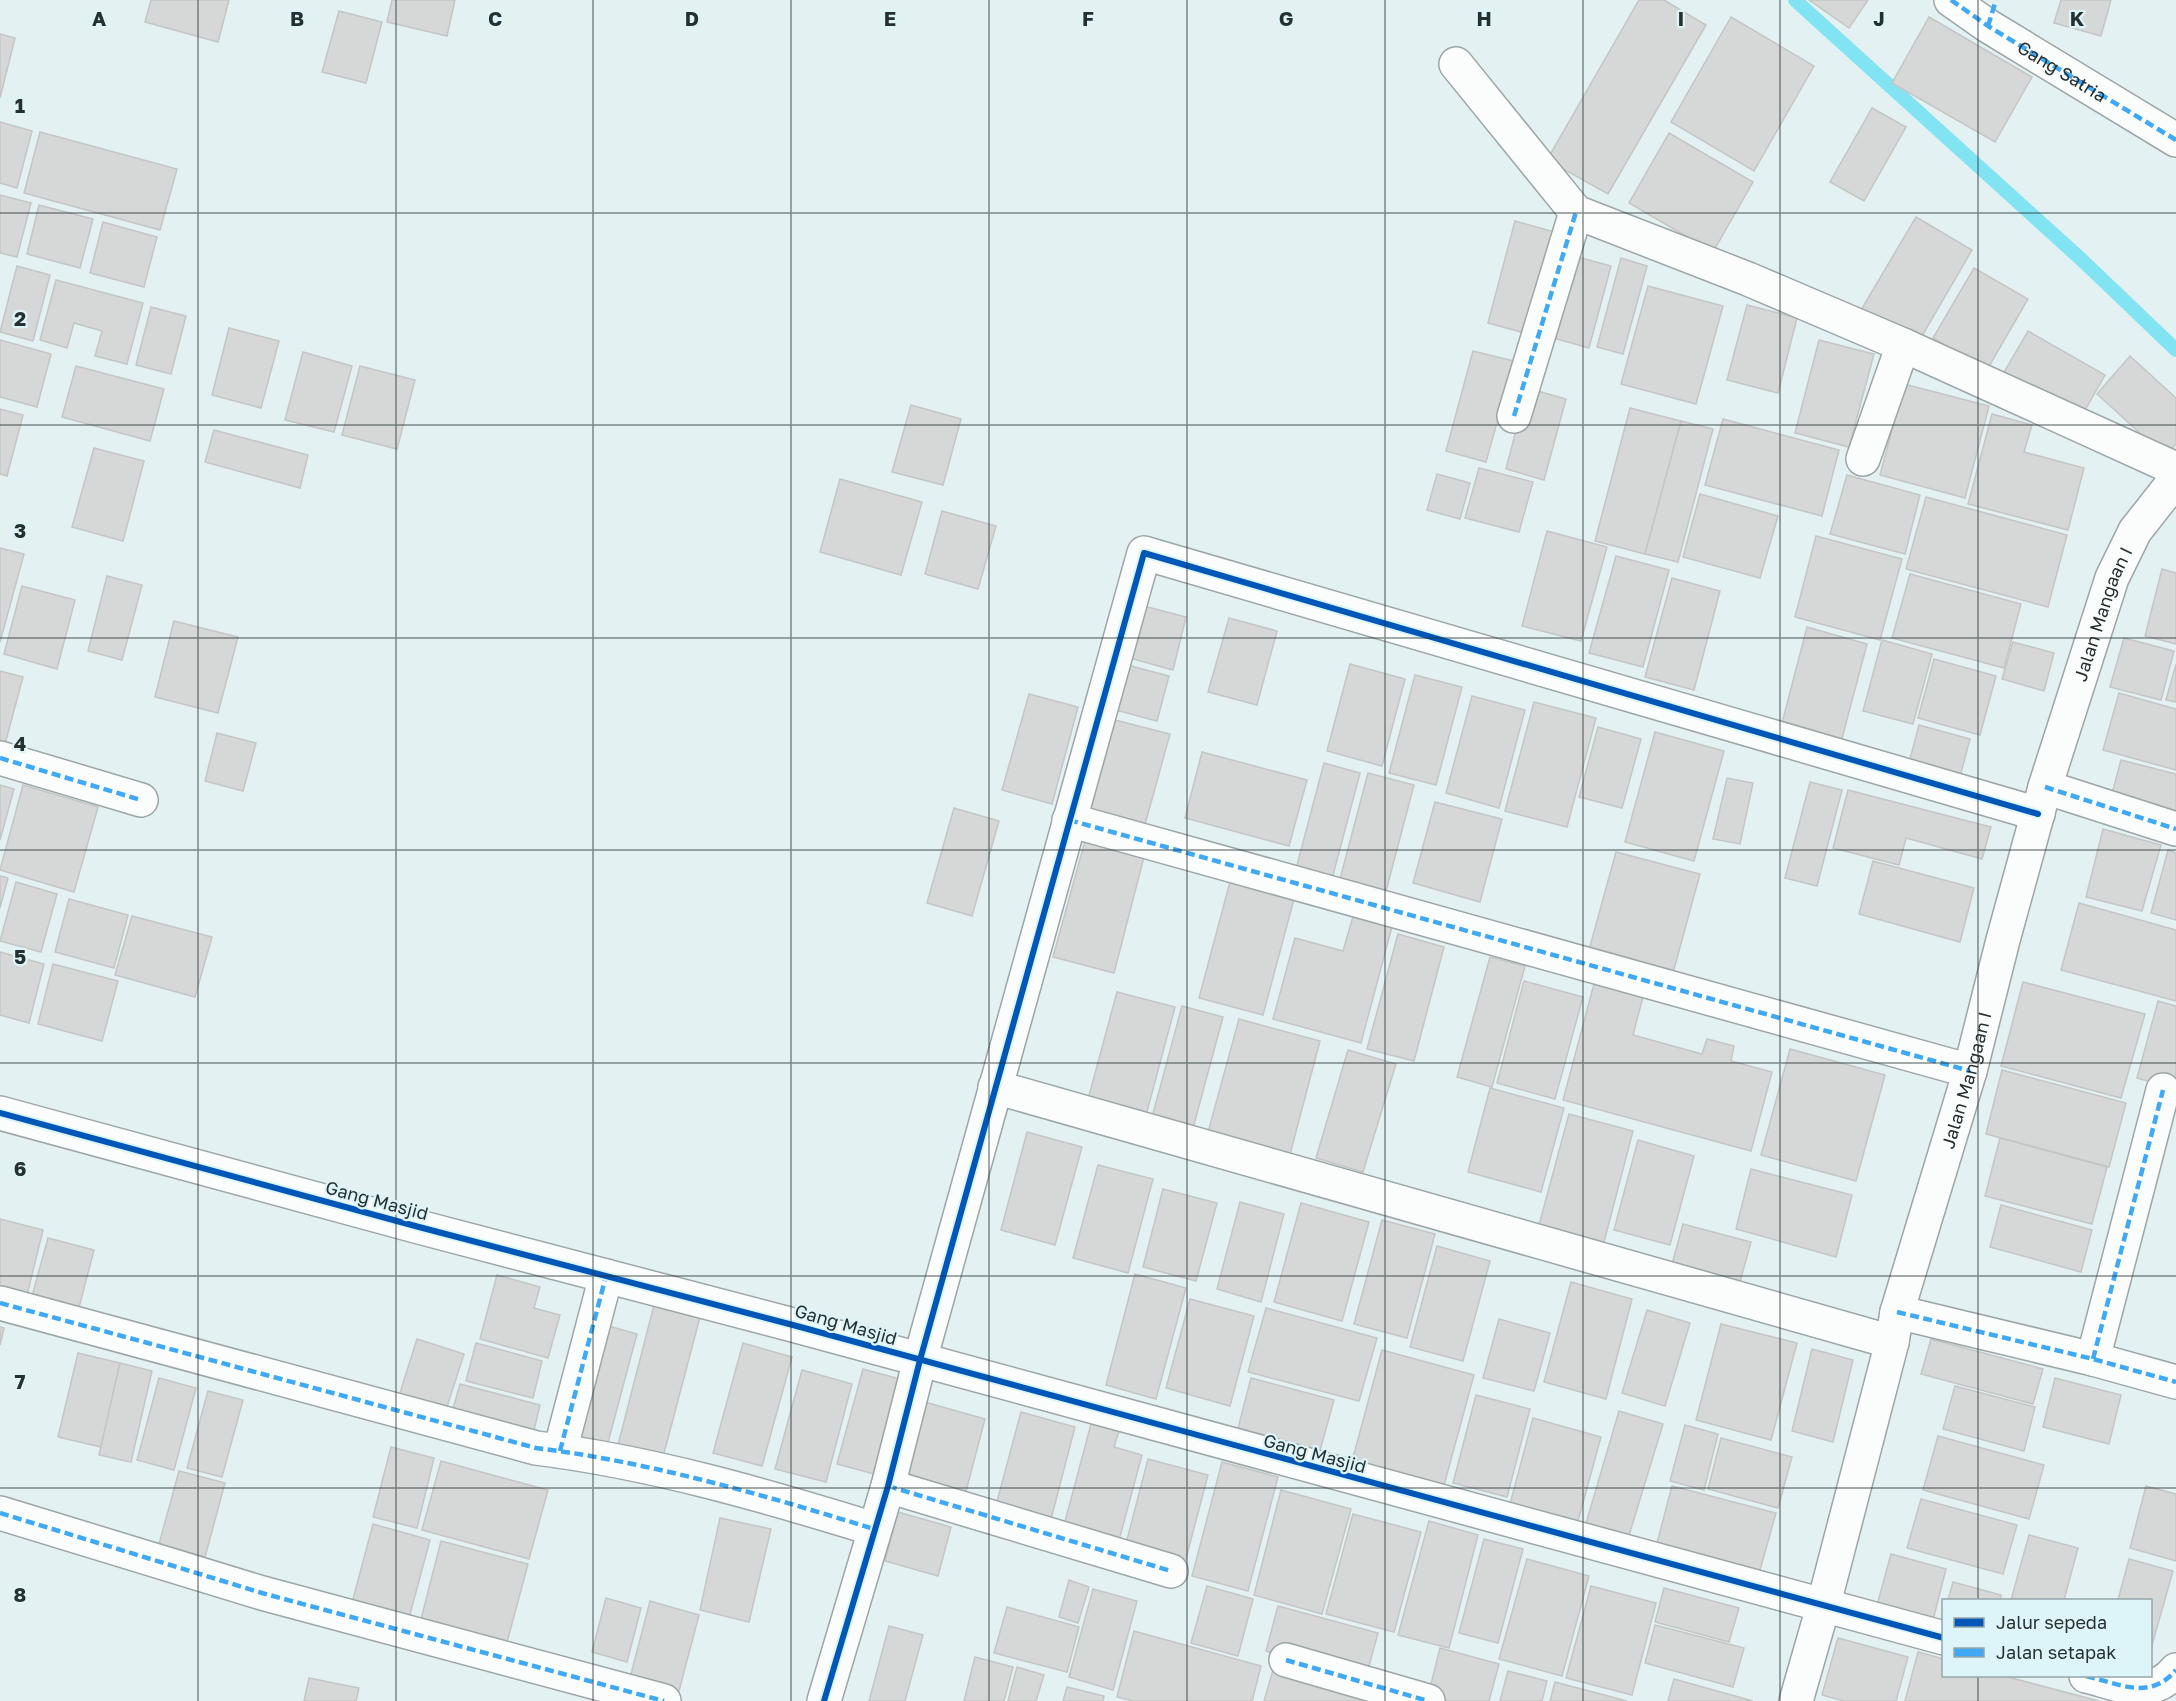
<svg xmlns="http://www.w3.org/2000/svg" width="2176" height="1701" viewBox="0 0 2176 1701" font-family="'Golos Text',sans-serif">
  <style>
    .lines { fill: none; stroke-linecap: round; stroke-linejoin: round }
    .stream { stroke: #82e4f2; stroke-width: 14 }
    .building { fill: #d5d8d7; stroke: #c4c6c5; stroke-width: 1.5 }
    .minor-casing { stroke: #9ca6a7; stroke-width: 36 }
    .minor { stroke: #fbfdfd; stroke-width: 33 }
    .quiet { stroke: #3fa9f5; stroke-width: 4.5; stroke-dasharray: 9 4.5; stroke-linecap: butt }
    .cycleway-casing { stroke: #ddf5f9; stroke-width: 10 }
    .cycleway { stroke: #0057b8; stroke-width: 6 }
    .grid { fill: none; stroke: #273031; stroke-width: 1.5; stroke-opacity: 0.55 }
    .labels { text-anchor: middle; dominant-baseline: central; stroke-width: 4.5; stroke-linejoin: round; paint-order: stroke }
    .street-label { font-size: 18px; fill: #273031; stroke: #ddf5f9 }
    .grid-label { font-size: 20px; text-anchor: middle; font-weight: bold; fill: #273031; stroke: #ddf5f9; stroke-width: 4.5; stroke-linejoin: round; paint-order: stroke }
  </style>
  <rect width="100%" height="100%" fill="#e3f1f3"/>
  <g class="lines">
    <!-- stream -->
    <path class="stream" d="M1795,0L2083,261L2176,350"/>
  </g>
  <!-- building -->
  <g class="building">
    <path d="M151,0H229L218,42L145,22Z"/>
    <path d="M392,0H455L447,36L387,22Z"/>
    <path d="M1639,0H1664L1706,25L1608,194L1547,160Z"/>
    <path d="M1809,0H1868L1849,28Z"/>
    <path d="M2061,0H2111L2101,36L2054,23Z"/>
    <path d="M339,11L382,22L366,83L322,72Z"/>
    <path d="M1731,17L1814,66L1754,171L1671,122Z"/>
    <path d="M1929,17L2032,77L1995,142L1892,83Z"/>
    <path d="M0,34L15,38L0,98Z"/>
    <path d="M1872,108L1906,127L1864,201L1830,182Z"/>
    <path d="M0,122L32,131L17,188L0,183Z"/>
    <path d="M40,132L177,169L160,230L24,193Z"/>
    <path d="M1669,133L1753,182L1713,252L1629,203Z"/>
    <path d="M0,195L31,203L17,257L0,253Z"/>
    <path d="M39,205L93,219L80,268L27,254Z"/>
    <path d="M1916,217L1972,250L1918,343L1861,310Z"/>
    <path d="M1515,221L1558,233L1532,335L1488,323Z"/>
    <path d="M103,222L157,237L144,287L90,273Z"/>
    <path d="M1567,254L1611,266L1589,348L1546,336Z"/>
    <path d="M1621,258L1647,266L1623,354L1597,347Z"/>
    <path d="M17,266L50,275L33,341L0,332Z"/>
    <path d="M1974,268L2028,299L1987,370L1933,338Z"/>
    <path d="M56,280L143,303L127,364L95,356L102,331L74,323L67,348L40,340Z"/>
    <path d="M1648,286L1723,306L1696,404L1621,384Z"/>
    <path d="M1747,305L1797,318L1778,393L1727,380Z"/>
    <path d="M151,307L186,316L171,374L136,365Z"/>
    <path d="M229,328L279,341L261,408L212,395Z"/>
    <path d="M2028,331L2105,375L2080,419L2003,374Z"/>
    <path d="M0,340L51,354L37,407L0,397Z"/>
    <path d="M1819,340L1874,354L1849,447L1795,433Z"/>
    <path d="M1473,351L1514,361L1486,462L1446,451Z"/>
    <path d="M303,352L352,366L334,432L285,420Z"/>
    <path d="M2130,356L2176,398V444L2165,456L2097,394Z"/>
    <path d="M76,366L164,389L150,441L62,417Z"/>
    <path d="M360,366L415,380L397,449L342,435Z"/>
    <path d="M1904,384L1989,406L1965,498L1880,475Z"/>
    <path d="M1527,388L1566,399L1544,480L1506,469Z"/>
    <path d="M911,405L961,419L943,485L892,472Z"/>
    <path d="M1630,408L1681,421L1645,554L1595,541Z"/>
    <path d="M0,409L23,415L7,476L0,474Z"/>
    <path d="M1992,414L2032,425L2024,452L2084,468L2068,530L1968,504Z"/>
    <path d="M1723,419L1839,450L1822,516L1705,485Z"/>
    <path d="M1681,421L1713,429L1678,562L1645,554Z"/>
    <path d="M214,430L308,455L300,488L205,462Z"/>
    <path d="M94,448L144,461L123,541L72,527Z"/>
    <path d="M1479,468L1533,482L1519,532L1465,518Z"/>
    <path d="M1437,474L1470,483L1460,519L1427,510Z"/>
    <path d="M1847,475L1920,495L1905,554L1830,534Z"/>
    <path d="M840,479L922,502L901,575L820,552Z"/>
    <path d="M1700,494L1778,516L1760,578L1683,557Z"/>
    <path d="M1926,497L2067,535L2048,607L1906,569Z"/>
    <path d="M942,511L996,526L978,589L925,574Z"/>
    <path d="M1547,531L1607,547L1581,641L1522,626Z"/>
    <path d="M1816,536L1902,559L1880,640L1795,617Z"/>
    <path d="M0,548L24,554L0,642Z"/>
    <path d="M1616,556L1669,570L1643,667L1589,653Z"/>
    <path d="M2162,569L2176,573V644L2145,636Z"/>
    <path d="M1910,574L2021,604L2004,668L1892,638Z"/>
    <path d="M107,576L142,585L122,660L88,651Z"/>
    <path d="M1672,578L1720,591L1694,690L1645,677Z"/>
    <path d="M22,586L75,600L57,669L4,654Z"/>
    <path d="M1140,605L1186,617L1173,670L1126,657Z"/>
    <path d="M1229,618L1277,631L1257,705L1208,692Z"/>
    <path d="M174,621L238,637L218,713L155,697Z"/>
    <path d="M1807,627L1867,644L1841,742L1781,727Z"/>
    <path d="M2124,638L2174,651L2161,700L2110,687Z"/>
    <path d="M1882,640L1932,654L1913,724L1863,711Z"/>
    <path d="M2013,642L2054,653L2044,691L2002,679Z"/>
    <path d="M1934,659L1996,676L1980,735L1918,718Z"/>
    <path d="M1120,663L1169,676L1157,721L1108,708Z"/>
    <path d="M1350,664L1405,679L1382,766L1327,751Z"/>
    <path d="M2176,664V702L2166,700Z"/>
    <path d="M0,671L23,677L4,748L0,746Z"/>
    <path d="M1415,675L1462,687L1436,785L1389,773Z"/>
    <path d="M2119,693L2176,709V770L2103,750Z"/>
    <path d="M1029,694L1078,707L1052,804L1002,790Z"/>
    <path d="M1472,696L1525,710L1499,808L1446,793Z"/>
    <path d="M1534,702L1596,718L1567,827L1505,811Z"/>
    <path d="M1115,720L1170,734L1144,828L1089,813Z"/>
    <path d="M1919,725L1970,739L1958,784L1907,770Z"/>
    <path d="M1598,727L1641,739L1622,808L1579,797Z"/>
    <path d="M1655,732L1724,751L1694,861L1625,842Z"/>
    <path d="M217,733L256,743L243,791L205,781Z"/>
    <path d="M1202,752L1307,780L1289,846L1185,818Z"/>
    <path d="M2121,760L2176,774V819L2110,801Z"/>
    <path d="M1324,763L1360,773L1332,879L1296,869Z"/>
    <path d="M1368,773L1414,785L1386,891L1340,879Z"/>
    <path d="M1727,778L1753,783L1740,844L1713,839Z"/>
    <path d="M1810,782L1842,790L1817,886L1785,878Z"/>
    <path d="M0,785L14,789L0,840Z"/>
    <path d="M23,785L98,807L74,892L0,870Z"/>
    <path d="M1848,790L1991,827L1982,859L1906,838L1899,865L1833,848Z"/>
    <path d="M1435,802L1502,819L1480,902L1413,883Z"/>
    <path d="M954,808L999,821L972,916L927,903Z"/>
    <path d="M2103,829L2161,845L2142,911L2086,897Z"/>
    <path d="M1085,841L1144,857L1114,973L1053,957Z"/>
    <path d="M2168,850L2176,853V920L2151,913Z"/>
    <path d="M1616,852L1700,874L1673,973L1589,950Z"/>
    <path d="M1873,861L1974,888L1960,942L1859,914Z"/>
    <path d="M0,876L8,878L0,908Z"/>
    <path d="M16,882L57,894L41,952L0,941Z"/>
    <path d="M1230,882L1294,899L1263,1015L1199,998Z"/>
    <path d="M69,899L128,915L114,968L55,952Z"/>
    <path d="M2079,903L2176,930V1001L2061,970Z"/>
    <path d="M1354,913L1393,923L1361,1043L1273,1019L1295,938L1343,951Z"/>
    <path d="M132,916L212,937L195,997L115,975Z"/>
    <path d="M1398,934L1444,947L1414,1061L1367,1049Z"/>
    <path d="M0,952L44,964L29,1023L0,1015Z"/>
    <path d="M1490,957L1525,966L1492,1087L1457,1077Z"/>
    <path d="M53,964L118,981L102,1041L38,1024Z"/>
    <path d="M1524,981L1583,997L1555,1099L1497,1083Z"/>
    <path d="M2023,982L2145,1014L2121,1098L2001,1066Z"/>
    <path d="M1594,984L1643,997L1633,1035L1702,1054L1707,1039L1734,1046L1731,1061L1772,1072L1751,1151L1563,1100Z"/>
    <path d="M1117,992L1175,1007L1145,1119L1087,1103Z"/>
    <path d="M2158,1001L2176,1006V1089L2137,1078Z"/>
    <path d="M1182,1006L1223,1017L1192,1132L1151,1121Z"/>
    <path d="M1239,1019L1320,1041L1289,1158L1207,1136Z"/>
    <path d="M1790,1049L1885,1075L1856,1181L1761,1155Z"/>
    <path d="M1348,1050L1396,1064L1363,1172L1316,1158Z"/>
    <path d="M2002,1070L2126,1103L2109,1167L1986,1134Z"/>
    <path d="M1490,1088L1564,1108L1541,1192L1468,1172Z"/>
    <path d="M1569,1114L1633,1131L1604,1242L1539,1225Z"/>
    <path d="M1027,1132L1082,1147L1055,1245L1001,1230Z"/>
    <path d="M2000,1138L2107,1167L2092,1224L1985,1196Z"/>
    <path d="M1638,1140L1694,1156L1670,1245L1614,1230Z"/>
    <path d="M1098,1165L1153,1179L1128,1273L1073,1258Z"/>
    <path d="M1751,1169L1852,1195L1836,1257L1736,1229Z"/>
    <path d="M1163,1189L1217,1203L1196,1281L1143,1267Z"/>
    <path d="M1240,1202L1284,1214L1261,1302L1217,1289Z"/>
    <path d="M1301,1203L1369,1222L1342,1321L1274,1302Z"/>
    <path d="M2001,1205L2092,1230L2081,1272L1990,1247Z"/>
    <path d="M0,1219L43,1230L25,1303L0,1297Z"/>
    <path d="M1382,1220L1435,1234L1407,1338L1354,1324Z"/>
    <path d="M1683,1224L1751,1242L1740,1282L1672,1264Z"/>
    <path d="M48,1238L94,1250L76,1319L29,1307Z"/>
    <path d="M1437,1246L1490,1261L1463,1361L1410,1347Z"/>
    <path d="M1135,1274L1186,1288L1156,1399L1106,1385Z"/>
    <path d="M497,1275L540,1287L534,1308L560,1315L548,1358L480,1339Z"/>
    <path d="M1571,1282L1632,1299L1606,1399L1544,1382Z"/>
    <path d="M1190,1299L1254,1316L1230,1406L1166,1388Z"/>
    <path d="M654,1305L700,1317L662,1461L617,1449Z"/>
    <path d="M1266,1308L1377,1338L1359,1401L1248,1372Z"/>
    <path d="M1647,1310L1690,1323L1665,1406L1622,1393Z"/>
    <path d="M1499,1319L1550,1333L1534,1391L1483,1378Z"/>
    <path d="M598,1323L637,1334L607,1446L569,1436Z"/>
    <path d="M1721,1324L1797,1343L1771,1440L1696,1420Z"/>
    <path d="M0,1327L4,1328L0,1345Z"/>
    <path d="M417,1339L464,1354L445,1413L398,1399Z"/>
    <path d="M1931,1339L2043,1369L2033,1404L1921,1374Z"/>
    <path d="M476,1343L542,1361L533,1398L466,1381Z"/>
    <path d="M743,1343L792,1357L762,1466L713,1453Z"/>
    <path d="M1812,1349L1853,1360L1833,1442L1792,1431Z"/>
    <path d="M1382,1350L1474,1375L1443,1489L1351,1465Z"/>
    <path d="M78,1353L120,1363L101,1447L58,1437Z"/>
    <path d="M120,1363L152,1371L131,1462L99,1455Z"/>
    <path d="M863,1369L903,1380L878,1475L837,1464Z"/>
    <path d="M802,1370L852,1384L826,1482L775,1469Z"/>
    <path d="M159,1378L196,1388L174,1470L137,1460Z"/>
    <path d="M1251,1378L1334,1400L1319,1454L1237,1432Z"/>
    <path d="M2055,1378L2121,1395L2109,1444L2043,1427Z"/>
    <path d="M460,1384L540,1405L532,1438L451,1416Z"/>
    <path d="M1955,1386L2035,1407L2024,1451L1943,1429Z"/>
    <path d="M208,1391L243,1400L222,1477L187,1468Z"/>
    <path d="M1476,1395L1530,1409L1507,1497L1453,1483Z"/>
    <path d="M925,1402L985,1419L964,1499L904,1482Z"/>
    <path d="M1619,1411L1663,1424L1627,1542L1584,1530Z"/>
    <path d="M1021,1412L1075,1427L1050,1523L995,1509Z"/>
    <path d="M1533,1418L1601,1437L1578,1521L1510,1504Z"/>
    <path d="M1091,1424L1119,1431L1114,1447L1142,1455L1118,1544L1063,1529Z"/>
    <path d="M1685,1425L1718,1434L1704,1490L1670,1481Z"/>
    <path d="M1938,1436L2044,1465L2029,1519L1923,1490Z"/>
    <path d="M1721,1438L1792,1457L1778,1508L1708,1489Z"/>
    <path d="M391,1447L434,1458L417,1528L373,1517Z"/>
    <path d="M1148,1459L1208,1475L1184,1566L1124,1551Z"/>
    <path d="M441,1461L548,1490L529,1559L422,1530Z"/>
    <path d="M1222,1462L1278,1477L1248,1591L1192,1576Z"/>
    <path d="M179,1471L225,1483L205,1557L159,1544Z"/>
    <path d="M1672,1486L1776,1513L1760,1570L1657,1543Z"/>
    <path d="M2146,1486L2176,1494V1561L2130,1548Z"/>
    <path d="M1281,1490L1351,1509L1322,1614L1254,1595Z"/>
    <path d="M1921,1499L2017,1525L2003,1574L1907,1548Z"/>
    <path d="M898,1512L951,1527L938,1576L885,1561Z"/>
    <path d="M1353,1514L1421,1532L1394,1632L1326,1614Z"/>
    <path d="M720,1518L771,1529L749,1622L700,1610Z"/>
    <path d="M1429,1521L1478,1535L1449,1648L1398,1635Z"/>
    <path d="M373,1524L430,1540L409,1618L352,1603Z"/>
    <path d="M2029,1535L2078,1548L2064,1600H2011Z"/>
    <path d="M1484,1539L1523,1549L1498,1643L1459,1633Z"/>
    <path d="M441,1541L528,1564L507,1642L421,1619Z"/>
    <path d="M1891,1554L1946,1569L1932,1624L1876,1609Z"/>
    <path d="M1527,1559L1589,1576L1562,1676L1499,1659Z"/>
    <path d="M2129,1559L2173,1571L2150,1652V1600H2118Z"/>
    <path d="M1069,1580L1089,1587L1078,1623L1059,1617Z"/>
    <path d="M1953,1582L2001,1595L2000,1600H1948Z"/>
    <path d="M1207,1586L1253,1599L1238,1656L1191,1643Z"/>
    <path d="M1591,1586L1656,1603L1632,1695L1566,1678Z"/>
    <path d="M1664,1588L1739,1608L1729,1642L1655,1622Z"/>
    <path d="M1093,1589L1137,1601L1113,1690L1069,1677Z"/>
    <path d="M606,1598L641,1608L627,1662L592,1652Z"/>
    <path d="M650,1601L699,1615L679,1691L630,1678Z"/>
    <path d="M1278,1606L1378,1633L1366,1677L1266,1651Z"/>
    <path d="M1007,1607L1079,1627L1067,1672L994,1653Z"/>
    <path d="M1655,1625L1744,1648L1733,1687L1645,1663Z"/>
    <path d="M889,1626L923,1635L905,1701H869Z"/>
    <path d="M1134,1631L1261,1666L1252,1701H1133L1117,1697Z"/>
    <path d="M1838,1638L1908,1657L1896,1701H1844L1822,1695Z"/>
    <path d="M1440,1648L1499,1664L1489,1701H1446L1428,1696Z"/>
    <path d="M1918,1652L1944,1659V1676H2004L2099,1701H1905Z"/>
    <path d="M975,1657L1013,1667L1004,1701H964Z"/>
    <path d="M1017,1667L1044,1675L1036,1701H1008Z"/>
    <path d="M1273,1670L1370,1695L1368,1701H1264Z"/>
    <path d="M1508,1671L1547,1681L1542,1701H1500Z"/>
    <path d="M309,1678L359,1688L356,1701H304Z"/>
    <path d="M1674,1679L1753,1701H1668Z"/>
    <path d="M1555,1682L1627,1701H1550Z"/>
    <path d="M1067,1687L1104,1696L1103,1701H1063Z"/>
  </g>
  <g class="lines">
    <!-- minor casing -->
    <g class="minor-casing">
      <g id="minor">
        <path id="s1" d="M1951,0L1988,26L2176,140"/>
        <path d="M1456,64L1576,212L1748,279L1903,345L2176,469"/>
        <path d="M1514,416L1576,212"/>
        <path d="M1863,459L1903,345"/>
        <path d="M0,758L141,800"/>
        <path d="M2045,787L2176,829"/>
        <path d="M1069,820L1970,1071"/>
        <path d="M995,1087L1892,1342"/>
        <path d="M0,1113L419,1227L793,1325L1944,1638"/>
        <path d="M0,1303L536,1448C650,1462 764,1495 874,1529"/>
        <path d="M1897,1312L2093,1359L2176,1382"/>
        <path d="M2093,1359L2163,1090"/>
        <path d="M560,1451L606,1276"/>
        <path d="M888,1486L1171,1571"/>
        <path d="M0,1513L262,1593L664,1701"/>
        <path d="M1286,1660L1428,1701"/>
        <path d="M2086,1676C2120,1684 2150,1701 2176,1670"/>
        <path d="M824,1701L888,1486L920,1360L1144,553L2038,814"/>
        <path id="s2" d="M1796,1701L1823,1607L1892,1342L1897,1312L1970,1071L2003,940L2045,787L2112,578L2135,531L2176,479"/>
      </g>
    </g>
    <!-- minor -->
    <use href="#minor" class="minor"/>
    <!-- quiet -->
    <g class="quiet">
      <path d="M1951,0L1988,26L2176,140"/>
      <path d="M1988,26L1996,0"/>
      <path d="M1514,416L1576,212"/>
      <path d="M0,758L141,800"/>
      <path d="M2045,787L2176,829"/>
      <path d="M1069,820L1970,1071"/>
      <path d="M0,1303L536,1448C650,1462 764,1495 874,1529"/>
      <path d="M1897,1312L2093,1359L2176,1382"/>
      <path d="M2093,1359L2163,1090"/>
      <path d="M560,1451L606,1276"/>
      <path d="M888,1486L1171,1571"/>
      <path d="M0,1513L262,1593L664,1701"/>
      <path d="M1286,1660L1428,1701"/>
      <path d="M2086,1676C2120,1684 2150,1701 2176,1670"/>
    </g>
    <!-- cycleway casing -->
    <g class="cycleway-casing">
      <g id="cycleway">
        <path d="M0,1113L419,1227L793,1325L1944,1638"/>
        <path d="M824,1701L888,1486L920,1360L1144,553L2038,814"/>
      </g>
    </g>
    <!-- cycleway -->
    <use href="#cycleway" class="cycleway"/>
  </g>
  <!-- grid -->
  <path class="grid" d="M198,0V1701M396,0V1701M593,0V1701M791,0V1701M989,0V1701M1187,0V1701M1385,0V1701M1583,0V1701M1780,0V1701M1978,0V1600M0,213H2176M0,425H2176M0,638H2176M0,850H2176M0,1063H2176M0,1276H2176M0,1488H2176M1978,1676V1701"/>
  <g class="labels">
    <!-- street labels -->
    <g class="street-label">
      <text stroke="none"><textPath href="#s1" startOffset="132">Gang Satria</textPath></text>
      <text stroke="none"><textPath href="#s2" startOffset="1130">Jalan Mangaan I</textPath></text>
      <text stroke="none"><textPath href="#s2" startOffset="644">Jalan Mangaan I</textPath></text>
      <text transform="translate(377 1200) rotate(15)">Gang Masjid</text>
      <text transform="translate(846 1324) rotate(16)">Gang Masjid</text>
      <text transform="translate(1315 1453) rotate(15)">Gang Masjid</text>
    </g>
  </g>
  <g class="grid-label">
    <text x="99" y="26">A</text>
    <text x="297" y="26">B</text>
    <text x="495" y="26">C</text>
    <text x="692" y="26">D</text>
    <text x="890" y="26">E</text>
    <text x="1088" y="26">F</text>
    <text x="1286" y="26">G</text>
    <text x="1484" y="26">H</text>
    <text x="1681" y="26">I</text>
    <text x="1879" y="26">J</text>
    <text x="2077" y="26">K</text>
    <text x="20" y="113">1</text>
    <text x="20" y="326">2</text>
    <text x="20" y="538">3</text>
    <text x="20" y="751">4</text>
    <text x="20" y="964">5</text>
    <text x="20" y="1176">6</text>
    <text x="20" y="1389">7</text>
    <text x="20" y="1602">8</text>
  </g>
  <!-- legend -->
  <rect x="1942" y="1599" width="210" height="78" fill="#ddf5f9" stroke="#94a6a9" stroke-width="1.5"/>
  <rect x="1954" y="1618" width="30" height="9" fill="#0057b8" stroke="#94a6a9" stroke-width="1.5"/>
  <text x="1996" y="1629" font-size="18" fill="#273031">Jalur sepeda</text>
  <rect x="1954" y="1648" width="30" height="9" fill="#3fa9f5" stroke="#94a6a9" stroke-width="1.5"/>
  <text x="1996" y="1659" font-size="18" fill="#273031">Jalan setapak</text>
</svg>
